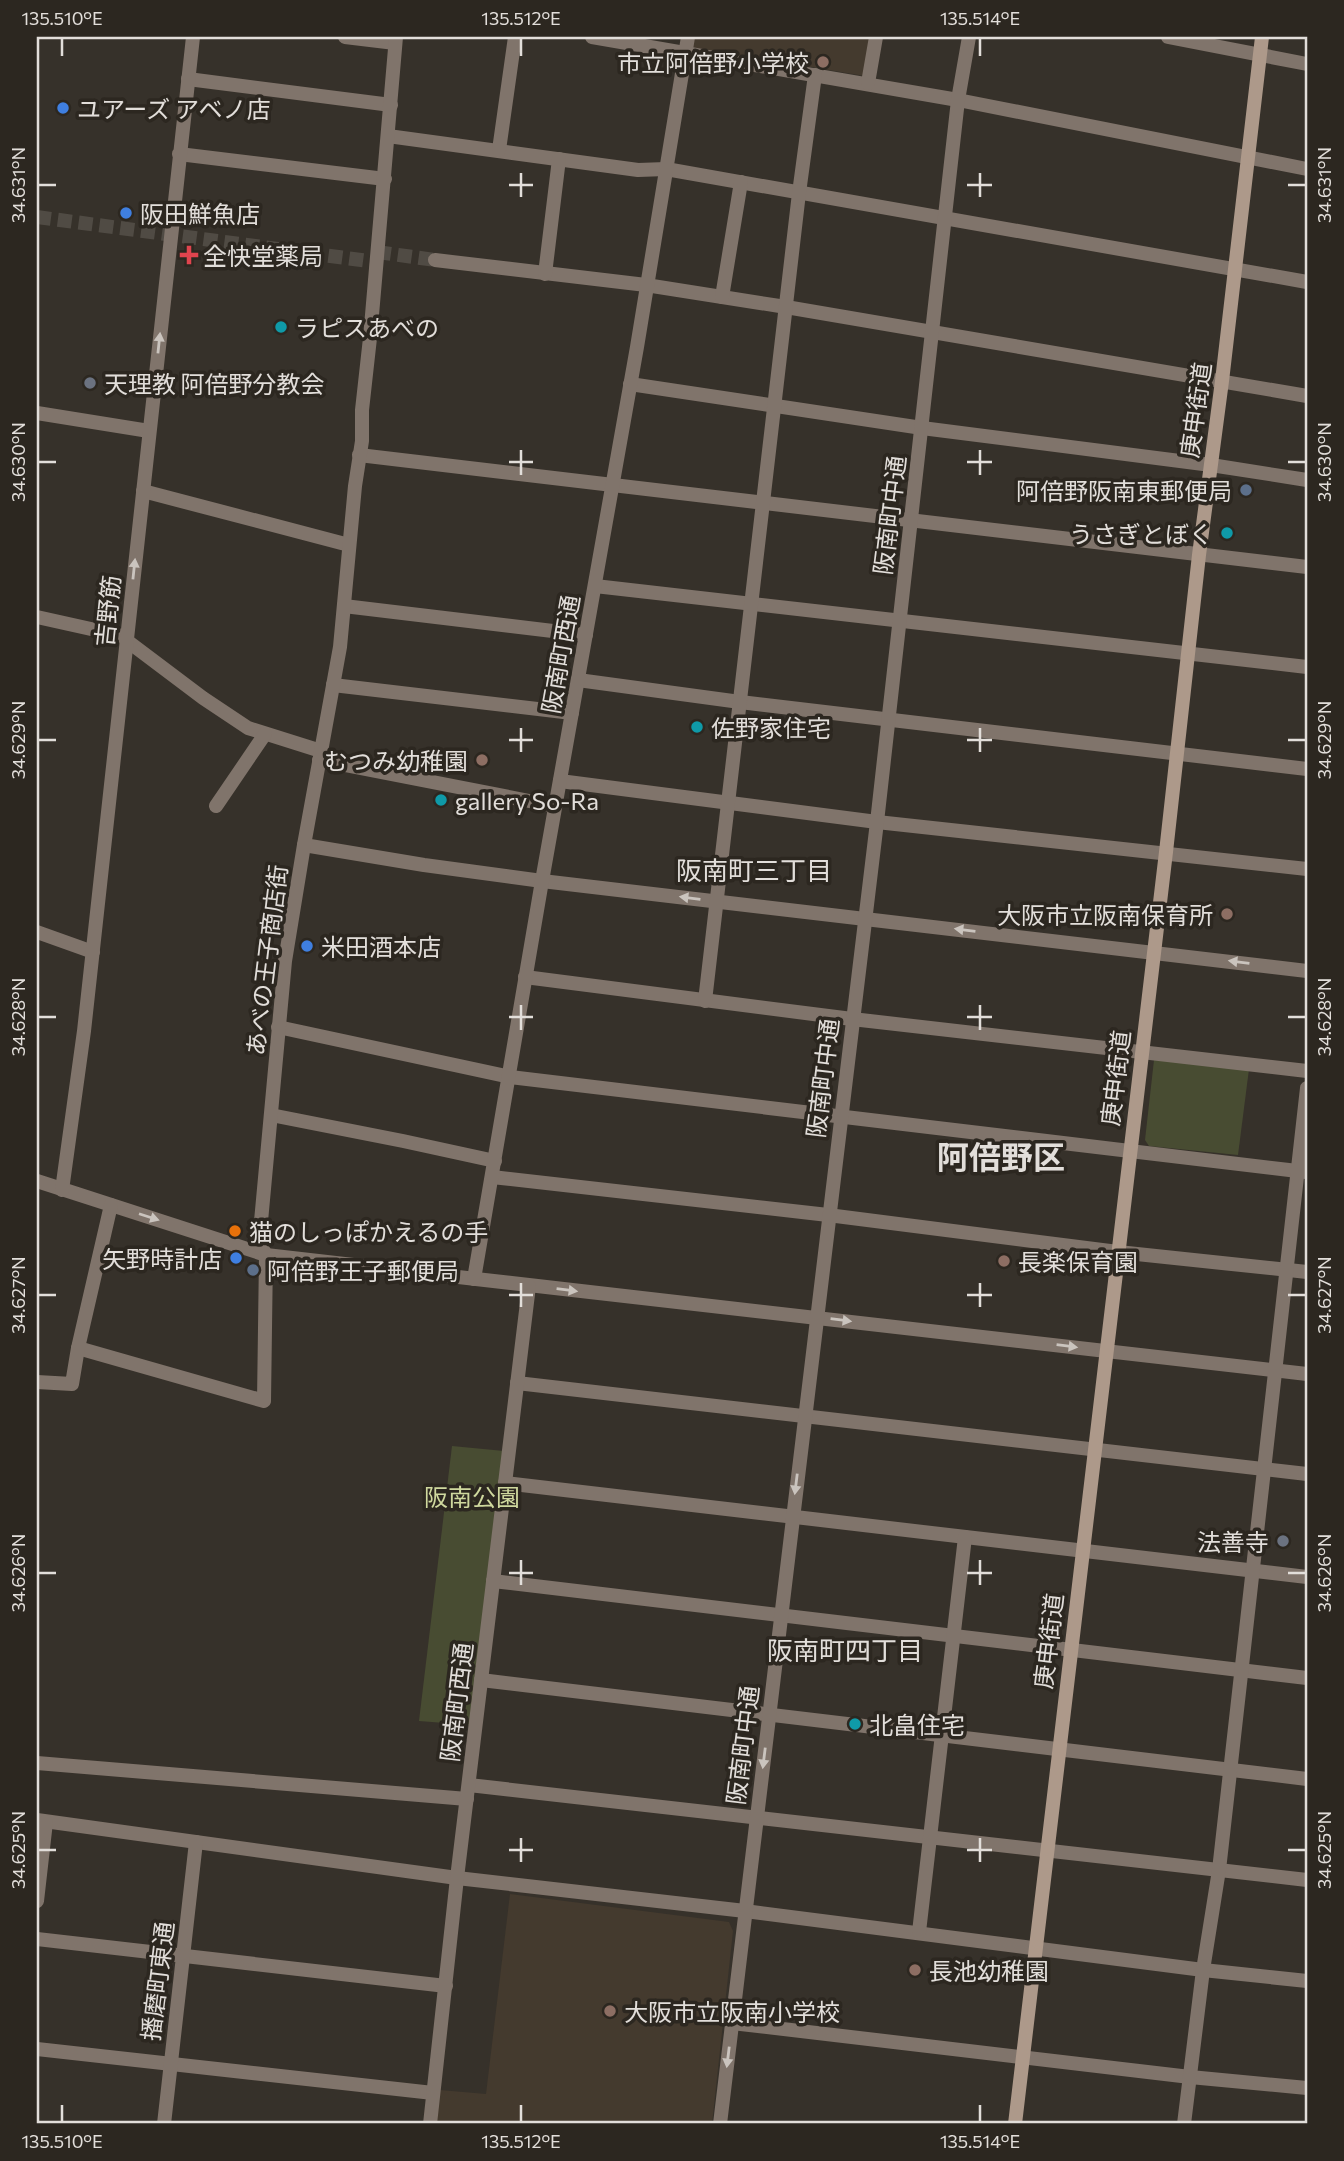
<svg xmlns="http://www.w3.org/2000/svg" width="1344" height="2161" viewBox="0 0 1344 2161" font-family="Commissioner,'Noto Sans JP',sans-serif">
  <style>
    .built { fill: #443a2e }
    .green { fill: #484c32 }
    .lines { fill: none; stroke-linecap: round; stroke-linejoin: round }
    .street-tunnel { stroke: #504b44; stroke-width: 14; stroke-dasharray: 14 7; stroke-linecap: butt }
    .street { stroke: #80746b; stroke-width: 14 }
    .secondary { stroke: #ad998a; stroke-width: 14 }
    .oneway { fill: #cac4be }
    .ticks { fill: none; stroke: #e2deda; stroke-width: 2.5 }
    .education-dot { fill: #8d6e63; stroke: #2c2720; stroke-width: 2.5 }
    .shop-dot { fill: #3f7fe0; stroke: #2c2720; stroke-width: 2.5 }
    .health-dot { fill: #e0444e; stroke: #2c2720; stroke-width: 2.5 }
    .culture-dot { fill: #0f9aa8; stroke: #2c2720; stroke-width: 2.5 }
    .worship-dot { fill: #6b7280; stroke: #2c2720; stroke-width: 2.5 }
    .service-dot { fill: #5c6f8a; stroke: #2c2720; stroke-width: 2.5 }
    .food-dot { fill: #e8710a; stroke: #2c2720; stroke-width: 2.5 }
    .labels { text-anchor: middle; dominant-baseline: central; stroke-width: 7; stroke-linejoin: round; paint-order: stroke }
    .poi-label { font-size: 24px; fill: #e2deda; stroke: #2c2720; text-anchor: start }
    .street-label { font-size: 24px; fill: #e2deda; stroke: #2c2720 }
    .park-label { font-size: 24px; fill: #cfd89e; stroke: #2c2720 }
    .neighbourhood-label { font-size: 26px; fill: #e2deda; stroke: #2c2720 }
    .district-label { font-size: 32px; font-weight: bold; fill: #e2deda; stroke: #2c2720 }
    .neatline { fill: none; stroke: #e2deda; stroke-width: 2.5 }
    .ticks-label { font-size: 18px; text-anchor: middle; fill: #e2deda }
  </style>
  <rect width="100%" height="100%" fill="#36312a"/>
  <!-- built -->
  <g class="built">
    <path d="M693,37H871L865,76L691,47Z"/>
    <path d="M510,1894L729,1922L733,1931L712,2124H436L440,2090L486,2094Z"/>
  </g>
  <!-- green -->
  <g class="green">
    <path d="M1154,1060L1249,1069L1238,1155L1149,1146L1145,1140Z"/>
    <path d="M452,1446L504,1451L470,1725L419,1721Z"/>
  </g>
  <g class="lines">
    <!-- street-tunnel -->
    <g class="street-tunnel">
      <path d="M37,217L376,262"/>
      <path d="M377,252L435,260"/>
    </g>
    <!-- street -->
    <g class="street">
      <path d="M345,37L395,43"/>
      <path d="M592,37L958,100L1307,169"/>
      <path d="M1168,37L1307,64"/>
      <path d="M188,79L391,105"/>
      <path d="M868,83L876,37"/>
      <path d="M388,136L638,170L666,169L1307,282"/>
      <path d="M499,150L515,37"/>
      <path d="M179,154L385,179"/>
      <path d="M435,260L646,285L786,307L1307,396"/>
      <path d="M545,274L559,159"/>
      <path d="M722,297L741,182"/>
      <path d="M630,384L922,428L1211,465L1307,480"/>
      <path d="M37,413L149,431"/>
      <path d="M359,455L1307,567"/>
      <path d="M143,491L349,545"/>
      <path d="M595,586L1307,667"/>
      <path d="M344,606L586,635"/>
      <path d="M37,617L127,637"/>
      <path d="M126,640L203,698L248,728L321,751"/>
      <path d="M578,680L740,702L1307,769"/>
      <path d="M333,685L572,713"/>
      <path d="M319,760L555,806"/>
      <path d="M560,781L877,822L1307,869"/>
      <path d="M216,806L265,734"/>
      <path d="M304,845L424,865L542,881L1307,971"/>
      <path d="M37,932L93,952"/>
      <path d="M525,977L852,1019L1307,1071"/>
      <path d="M705,1001L799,193L815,75"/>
      <path d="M278,1027L510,1077L1306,1172"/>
      <path d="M271,1115L403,1141L495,1161"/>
      <path d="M492,1177L828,1215L1118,1252L1307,1272"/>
      <path d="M37,1181L266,1255L1307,1374"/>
      <path d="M62,1190L84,1031L193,37"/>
      <path d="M474,1279L542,881L637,347L688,37"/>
      <path d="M78,1348L264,1401L266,1255L259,1243L285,961L304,845L340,647L355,486L362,441V410L370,338L396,37"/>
      <path d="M37,1382L72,1384L78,1348L111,1205"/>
      <path d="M517,1383L1307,1474"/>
      <path d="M505,1483L1307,1577"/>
      <path d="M493,1581L1307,1678"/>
      <path d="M481,1680L1307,1779"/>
      <path d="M37,1763L467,1799"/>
      <path d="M469,1785L1307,1880"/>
      <path d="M37,1820L457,1878L745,1911L1203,1970L1307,1981"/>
      <path d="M37,1901L46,1822"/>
      <path d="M919,1932L965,1537"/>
      <path d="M37,1939L446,1986"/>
      <path d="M732,2023L1190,2077L1307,2088"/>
      <path d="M37,2049L433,2093"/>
      <path d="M164,2124L196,1842"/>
      <path d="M430,2124L457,1878L529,1286"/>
      <path d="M720,2124L877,822L958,100L969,37"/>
      <path d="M1184,2124L1203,1970L1219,1870L1307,1088"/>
    </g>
    <!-- secondary -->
    <path class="secondary" d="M1015,2124L1166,852L1199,555L1222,381L1262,37"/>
  </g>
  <!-- one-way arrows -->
  <defs><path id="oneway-solid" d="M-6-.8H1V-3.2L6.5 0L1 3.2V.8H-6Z" transform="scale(1.75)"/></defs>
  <g class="oneway">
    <use href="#oneway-solid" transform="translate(159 343) rotate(-84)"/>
    <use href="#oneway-solid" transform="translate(134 569) rotate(-84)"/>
    <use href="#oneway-solid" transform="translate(690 898) rotate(-173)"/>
    <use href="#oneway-solid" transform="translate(965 930) rotate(-173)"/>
    <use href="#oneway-solid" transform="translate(1239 962) rotate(-173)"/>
    <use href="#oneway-solid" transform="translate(149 1217) rotate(18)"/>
    <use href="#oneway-solid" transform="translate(567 1290) rotate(7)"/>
    <use href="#oneway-solid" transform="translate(841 1320) rotate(7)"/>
    <use href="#oneway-solid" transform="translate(1067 1346) rotate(7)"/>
    <use href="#oneway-solid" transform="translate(796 1484) rotate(97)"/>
    <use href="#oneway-solid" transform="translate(764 1758) rotate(97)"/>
    <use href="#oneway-solid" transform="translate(728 2057) rotate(97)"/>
  </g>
  <!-- ticks -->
  <path class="ticks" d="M62,38V56M521,38V56M980,38V56M521,173V197M980,173V197M38,185H56M509,185H533M967,185H992M1288,185H1306M521,450V475M980,450V475M38,462H56M509,462H533M967,462H992M1288,462H1306M521,728V752M980,728V752M38,740H56M509,740H533M967,740H992M1288,740H1306M521,1005V1030M980,1005V1030M38,1017H56M509,1017H533M967,1017H992M1288,1017H1306M521,1283V1307M980,1283V1307M38,1295H56M509,1295H533M967,1295H992M1288,1295H1306M521,1560V1585M980,1560V1585M38,1573H56M509,1573H533M967,1573H992M1288,1573H1306M521,1838V1862M980,1838V1862M38,1850H56M509,1850H533M967,1850H992M1288,1850H1306M62,2105V2122M521,2105V2122M980,2105V2122"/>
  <!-- markers -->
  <g class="education-dot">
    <circle cx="823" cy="62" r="7"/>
    <circle cx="482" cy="760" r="7"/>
    <circle cx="1227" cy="914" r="7"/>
    <circle cx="1004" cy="1261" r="7"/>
    <circle cx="915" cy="1970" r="7"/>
    <circle cx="610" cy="2011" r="7"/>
  </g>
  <g class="shop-dot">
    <circle cx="63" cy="108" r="7"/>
    <circle cx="126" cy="213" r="7"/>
    <circle cx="307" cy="946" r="7"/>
    <circle cx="236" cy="1258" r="7"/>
  </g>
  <path class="health-dot" d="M185.5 244.5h7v7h7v7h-7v7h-7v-7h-7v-7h7z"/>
  <g class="culture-dot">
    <circle cx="281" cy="327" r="7"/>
    <circle cx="1227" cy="533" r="7"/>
    <circle cx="697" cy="727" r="7"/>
    <circle cx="441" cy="800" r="7"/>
    <circle cx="855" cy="1724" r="7"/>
  </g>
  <g class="worship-dot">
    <circle cx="90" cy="383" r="7"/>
    <circle cx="1283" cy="1541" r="7"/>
  </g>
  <g class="service-dot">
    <circle cx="1246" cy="490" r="7"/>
    <circle cx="253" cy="1270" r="7"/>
  </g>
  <circle class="food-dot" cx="235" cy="1231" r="7"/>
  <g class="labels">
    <!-- poi labels -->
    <g class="poi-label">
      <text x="809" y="62" text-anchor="end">市立阿倍野小学校</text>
      <text x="77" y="108">ユアーズ アベノ店</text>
      <text x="140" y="213">阪田鮮魚店</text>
      <text x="203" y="255">全快堂薬局</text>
      <text x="295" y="327">ラピスあべの</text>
      <text x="104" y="383">天理教 阿倍野分教会</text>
      <text x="1232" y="490" text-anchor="end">阿倍野阪南東郵便局</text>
      <text x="1213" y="533" text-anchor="end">うさぎとぼく</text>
      <text x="711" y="727">佐野家住宅</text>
      <text x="468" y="760" text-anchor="end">むつみ幼稚園</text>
      <text x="455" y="800">gallery So-Ra</text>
      <text x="1213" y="914" text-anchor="end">大阪市立阪南保育所</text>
      <text x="321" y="946">米田酒本店</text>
      <text x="249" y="1231">猫のしっぽかえるの手</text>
      <text x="222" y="1258" text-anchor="end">矢野時計店</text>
      <text x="1018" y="1261">長楽保育園</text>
      <text x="267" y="1270">阿倍野王子郵便局</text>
      <text x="1269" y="1541" text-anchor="end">法善寺</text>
      <text x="869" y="1724">北畠住宅</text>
      <text x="929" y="1970">長池幼稚園</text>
      <text x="624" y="2011">大阪市立阪南小学校</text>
    </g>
    <!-- street labels -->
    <g class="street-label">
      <text transform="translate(1195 410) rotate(-82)">庚申街道</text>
      <text transform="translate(889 515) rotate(-83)">阪南町中通</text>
      <text transform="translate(107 611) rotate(-84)">吉野筋</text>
      <text transform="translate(560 654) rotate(-80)">阪南町西通</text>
      <text transform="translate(266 960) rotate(-83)">あべの王子商店街</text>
      <text transform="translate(822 1078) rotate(-83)">阪南町中通</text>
      <text transform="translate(1115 1078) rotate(-83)">庚申街道</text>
      <text transform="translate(1048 1641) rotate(-83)">庚申街道</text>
      <text transform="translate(456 1702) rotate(-83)">阪南町西通</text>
      <text transform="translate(742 1745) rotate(-83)">阪南町中通</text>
      <text transform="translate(157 1981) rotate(-83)">播磨町東通</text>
    </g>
    <!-- park labels -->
    <g class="park-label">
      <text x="472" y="1496">阪南公園</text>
    </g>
    <!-- neighbourhood labels -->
    <g class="neighbourhood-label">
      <text x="754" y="869">阪南町三丁目</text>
      <text x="845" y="1649">阪南町四丁目</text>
    </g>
    <!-- district labels -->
    <g class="district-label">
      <text x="1001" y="1156">阿倍野区</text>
    </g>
  </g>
  <!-- border -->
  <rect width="1344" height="2161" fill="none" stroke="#2c2720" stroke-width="77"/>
  <rect x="38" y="38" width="1268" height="2084" class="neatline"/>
  <g class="ticks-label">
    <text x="62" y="25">135.510°E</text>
    <text x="521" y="25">135.512°E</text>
    <text x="980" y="25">135.514°E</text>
    <text transform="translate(19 185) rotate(-90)" y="6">34.631°N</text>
    <text transform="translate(1325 185) rotate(-90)" y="6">34.631°N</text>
    <text transform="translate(19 462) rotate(-90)" y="6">34.630°N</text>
    <text transform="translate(1325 462) rotate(-90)" y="6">34.630°N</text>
    <text transform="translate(19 740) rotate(-90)" y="6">34.629°N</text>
    <text transform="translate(1325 740) rotate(-90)" y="6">34.629°N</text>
    <text transform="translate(19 1017) rotate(-90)" y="6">34.628°N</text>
    <text transform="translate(1325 1017) rotate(-90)" y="6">34.628°N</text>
    <text transform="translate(19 1295) rotate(-90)" y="6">34.627°N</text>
    <text transform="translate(1325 1295) rotate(-90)" y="6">34.627°N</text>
    <text transform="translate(19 1573) rotate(-90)" y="6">34.626°N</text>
    <text transform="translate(1325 1573) rotate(-90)" y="6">34.626°N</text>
    <text transform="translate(19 1850) rotate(-90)" y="6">34.625°N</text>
    <text transform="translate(1325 1850) rotate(-90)" y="6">34.625°N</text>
    <text x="62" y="2148">135.510°E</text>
    <text x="521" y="2148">135.512°E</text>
    <text x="980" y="2148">135.514°E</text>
  </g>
</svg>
